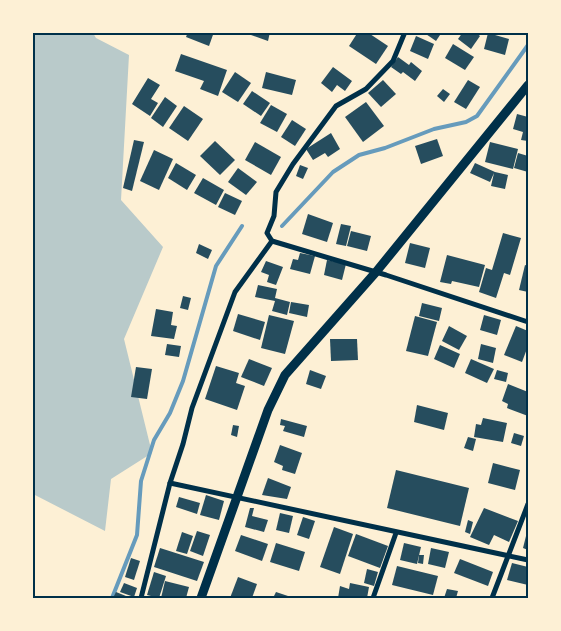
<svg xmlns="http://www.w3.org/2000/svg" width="561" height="631" viewBox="0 0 561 631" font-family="'Work Sans',sans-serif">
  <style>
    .green { fill: #b9caca }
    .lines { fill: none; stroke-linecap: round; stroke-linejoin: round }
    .stream { stroke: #669bbc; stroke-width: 4 }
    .building { fill: #264d5e }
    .minor { stroke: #003049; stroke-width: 5 }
    .tertiary { stroke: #003049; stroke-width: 9 }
    .neatline { fill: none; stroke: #003049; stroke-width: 2 }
  </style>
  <rect width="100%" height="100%" fill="#fdf0d5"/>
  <!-- green -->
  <path class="green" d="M32,33H93L96,38L129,55L121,200L163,247L124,339L152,453L111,479L105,531L33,494Z"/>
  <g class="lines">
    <!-- stream -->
    <g class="stream">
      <path d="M282,226L333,172L359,155L385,148L434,129L466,122L477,116L528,45"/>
      <path d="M112,598L137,535L141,481L154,440L170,413L183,381L216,266L242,226"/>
    </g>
  </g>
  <!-- building -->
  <g class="building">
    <path d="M188,32H214L209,46L186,37Z"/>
    <path d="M252,32H270L268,41L251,35Z"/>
    <path d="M358,32H367L388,46L376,64L349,46Z"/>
    <path d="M423,32H442L436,41Z"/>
    <path d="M463,32H475L480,36L471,49L458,39Z"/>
    <path d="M488,33L509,39L505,55L484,49Z"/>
    <path d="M416,36L434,44L428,59L410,51Z"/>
    <path d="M453,44L474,57L465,70L445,58Z"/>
    <path d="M181,54L227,70L218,96L200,89L204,81L175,71Z"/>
    <path d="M398,57L409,65L411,62L422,71L415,81L403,72L401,74L391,67Z"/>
    <path d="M333,67L352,81L345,91L337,85L332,92L321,83Z"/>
    <path d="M235,72L251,83L238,102L222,92Z"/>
    <path d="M266,72L296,80L292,95L262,88Z"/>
    <path d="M148,78L160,85L151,99L158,103L150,116L132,104Z"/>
    <path d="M383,80L396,94L381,107L368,93Z"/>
    <path d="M468,80L480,87L466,109L454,102Z"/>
    <path d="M443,89L450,94L444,102L437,96Z"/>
    <path d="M252,91L270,103L261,116L243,104Z"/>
    <path d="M165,97L177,106L163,127L151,118Z"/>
    <path d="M366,102L384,126L363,142L345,117Z"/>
    <path d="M271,105L287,114L277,132L260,123Z"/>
    <path d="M184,106L203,119L188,141L169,128Z"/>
    <path d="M517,114L528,117V141L521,140L523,132L513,129Z"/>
    <path d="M292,120L306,129L295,146L281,137Z"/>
    <path d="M331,133L340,149L328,157L325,153L313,160L306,149Z"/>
    <path d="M437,139L443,156L421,164L415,146Z"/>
    <path d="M134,140L144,142L132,191L123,188Z"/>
    <path d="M215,141L235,160L220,175L200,156Z"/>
    <path d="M255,142L281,157L271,175L245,160Z"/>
    <path d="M490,142L518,149L513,169L485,162Z"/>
    <path d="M154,150L173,159L159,190L140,181Z"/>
    <path d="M518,153L528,156V172L514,168Z"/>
    <path d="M176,163L196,175L187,190L168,178Z"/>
    <path d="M475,163L495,172L508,175L505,189L491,186L494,173L490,182L470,173Z"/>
    <path d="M300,165L308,168L303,179L296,176Z"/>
    <path d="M238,168L257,182L246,195L228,182Z"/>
    <path d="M203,178L224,190L216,205L194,193Z"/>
    <path d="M225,193L242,201L235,215L218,207Z"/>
    <path d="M308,214L333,223L327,242L302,234Z"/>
    <path d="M341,224L351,226L346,246L336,244Z"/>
    <path d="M351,231L371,236L367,251L347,246Z"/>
    <path d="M503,233L521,238L510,275L504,273L496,298L479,292L486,268L492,270Z"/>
    <path d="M410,243L430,248L425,268L405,263Z"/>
    <path d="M199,244L212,250L208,259L196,253Z"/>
    <path d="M300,253L315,256L310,274L290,269L293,259L298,260Z"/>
    <path d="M447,255L485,265L479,287L452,281L451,284L440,282Z"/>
    <path d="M327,260L346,264L342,280L324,275Z"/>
    <path d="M266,261L283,267L276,285L267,282L269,275L261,272Z"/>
    <path d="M525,265L528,266V292L519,290Z"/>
    <path d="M258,285L277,289L275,298L290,302L287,315L272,311L275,301L255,297Z"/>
    <path d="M183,296L191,298L188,310L180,308Z"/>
    <path d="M291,302L309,305L307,317L289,313Z"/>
    <path d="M422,303L442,308L439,321L419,316Z"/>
    <path d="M156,309L173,312L171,325L177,326L174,339L151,336Z"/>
    <path d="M238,314L265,322L260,340L233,331Z"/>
    <path d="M269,315L294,321L285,354L261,348Z"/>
    <path d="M484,315L501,320L497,335L480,330Z"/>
    <path d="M415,316L437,322L428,356L406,351Z"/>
    <path d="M449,326L467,336L459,350L442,341Z"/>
    <path d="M516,326L528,331V346L522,362L504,355Z"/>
    <path d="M330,339H357L358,360L331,361Z"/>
    <path d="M167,344L181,346L179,357L165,355Z"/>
    <path d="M481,344L496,348L493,363L478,359Z"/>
    <path d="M440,345L460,354L454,368L434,359Z"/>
    <path d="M249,359L272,368L264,386L241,377Z"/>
    <path d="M471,359L494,369L487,383L465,373Z"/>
    <path d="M216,366L239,373L236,383L245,386L237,410L205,399Z"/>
    <path d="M136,367L152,369L147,399L131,397Z"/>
    <path d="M310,370L326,376L321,389L306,384Z"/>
    <path d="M497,370L508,373L506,382L494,379Z"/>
    <path d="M508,384L528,392V416L507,408L508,404L502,401Z"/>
    <path d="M417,405L448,413L444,430L414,422Z"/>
    <path d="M483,418L507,423L503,442L474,437L476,424L481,425Z"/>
    <path d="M281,419L307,426L304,437L283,431L285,426L280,425Z"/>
    <path d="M233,425L239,426L237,437L231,435Z"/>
    <path d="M514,433L524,436L521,446L511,443Z"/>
    <path d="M468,437L476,439L473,451L464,448Z"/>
    <path d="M280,445L302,453L295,474L282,470L283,466L274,462Z"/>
    <path d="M493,463L520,470L515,490L488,483Z"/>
    <path d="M396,470L469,488L460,526L387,508Z"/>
    <path d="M268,478L291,487L287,499L262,495Z"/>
    <path d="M206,495L224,501L219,520L200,515Z"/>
    <path d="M179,497L200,503L197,514L176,507Z"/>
    <path d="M250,508H254L252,516L268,520L264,532L245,527Z"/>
    <path d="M484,508L518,521L509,542L494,535L489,545L470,537Z"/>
    <path d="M280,513L293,516L289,533L276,530Z"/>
    <path d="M303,517L315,521L309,539L297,535Z"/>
    <path d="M468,520L473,522L470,534L465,532Z"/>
    <path d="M334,527L353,534L340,574L320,567Z"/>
    <path d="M528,528V550L523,548Z"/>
    <path d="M197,531L210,535L203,556L190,551Z"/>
    <path d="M182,532L193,536L187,554L176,551Z"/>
    <path d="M356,534L388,546L380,568L348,556Z"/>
    <path d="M241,535L268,544L262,561L235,551Z"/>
    <path d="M276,543L305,552L299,571L270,562Z"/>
    <path d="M404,543L421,547L417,564L400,560Z"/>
    <path d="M160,548L204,562L197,581L154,567Z"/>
    <path d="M431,548L449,552L445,568L428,564Z"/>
    <path d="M419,555H424L423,564L418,563Z"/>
    <path d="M131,558L140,561L134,580L125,577Z"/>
    <path d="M460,559L493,572L488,586L454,573Z"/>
    <path d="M512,563L528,567V585L507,580Z"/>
    <path d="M397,566L438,576L433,595L392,585Z"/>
    <path d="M367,569L378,572L374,586L364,583Z"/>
    <path d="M154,572L166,576L159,598L147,595Z"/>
    <path d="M238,577L257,584L252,598H230Z"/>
    <path d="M165,581L189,587L186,598H161Z"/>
    <path d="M124,583L137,588L134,597L120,592Z"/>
    <path d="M350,583L369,587L367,598H338L340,586L349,589Z"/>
    <path d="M447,589L458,591L456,598H444Z"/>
    <path d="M116,592L131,598H113Z"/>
    <path d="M276,592L294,598H273Z"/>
  </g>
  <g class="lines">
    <!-- minor -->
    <g class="minor">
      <path d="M405,32L393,61L366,89L336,106L293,164L276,192L274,216L267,233L272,241L386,275L528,322"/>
      <path d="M170,483L528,560"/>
      <path d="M141,598L170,483L183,444L192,408L235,292L272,241"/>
      <path d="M373,598L396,533"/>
      <path d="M492,598L528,504"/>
    </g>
    <!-- tertiary -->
    <path class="tertiary" d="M201,598L268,410L285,375L376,272L528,85"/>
  </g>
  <!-- border -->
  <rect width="561" height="631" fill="none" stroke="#fdf0d5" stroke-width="68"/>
  <rect x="34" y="34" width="493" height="563" class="neatline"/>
</svg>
